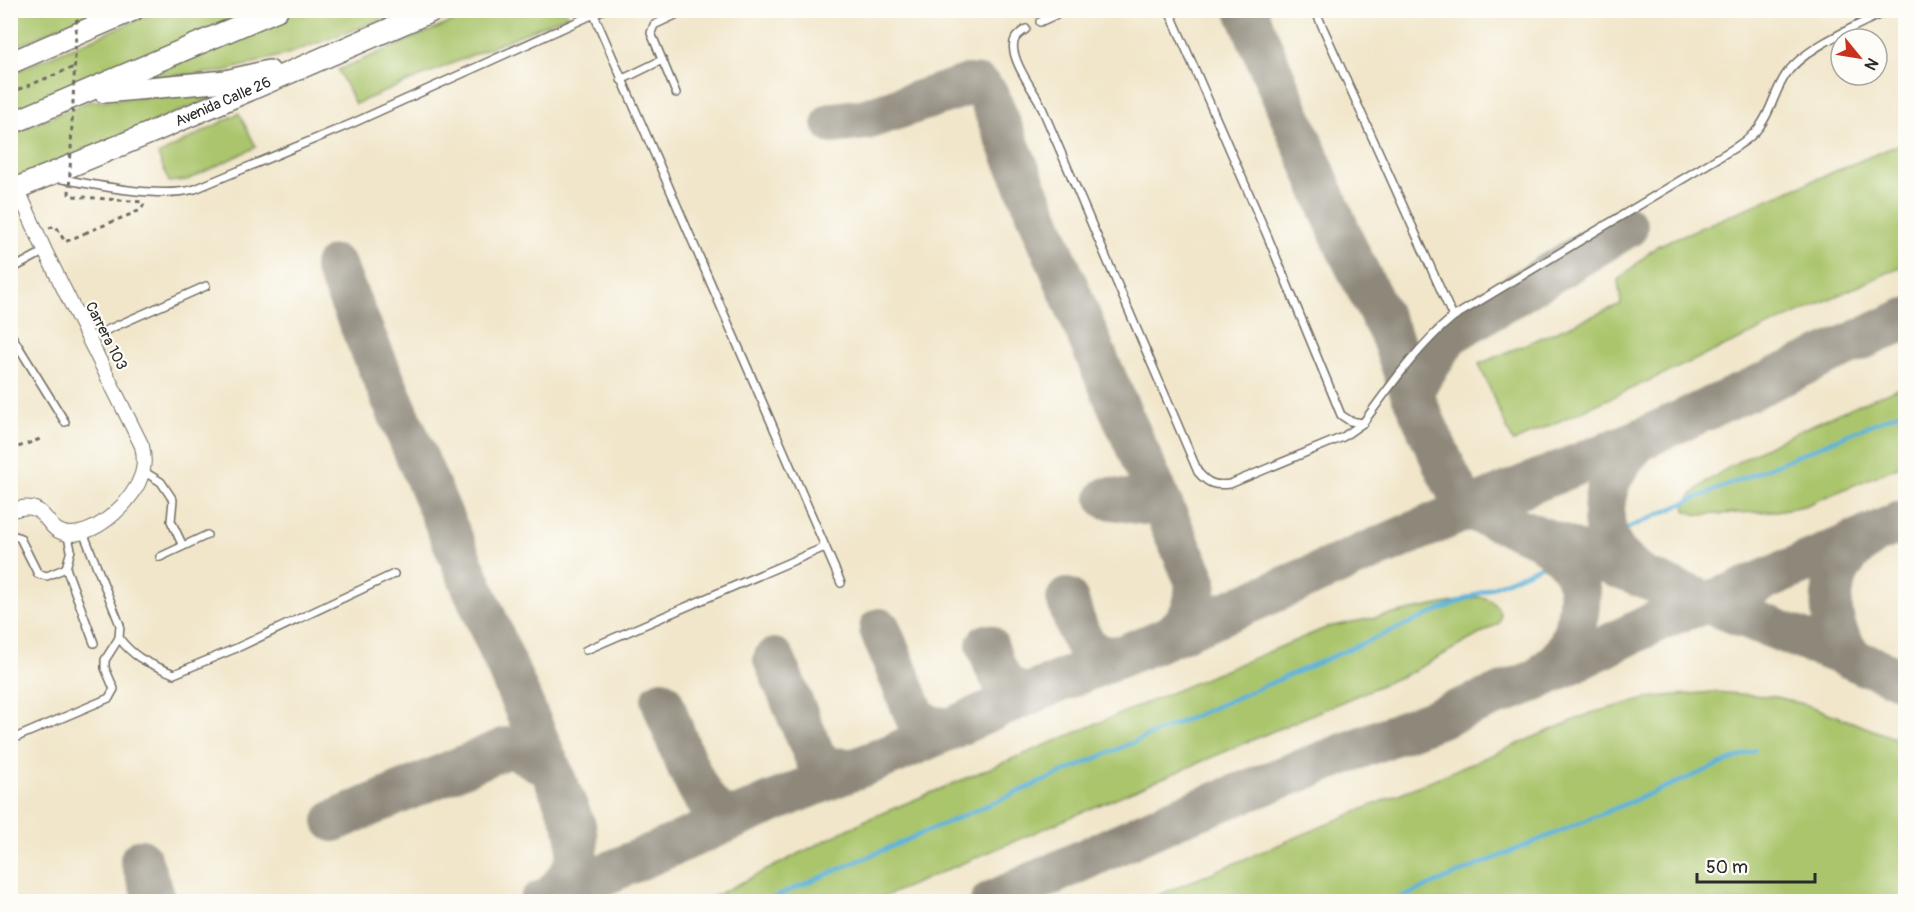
<svg xmlns="http://www.w3.org/2000/svg" width="1916" height="912" viewBox="0 0 1916 912" font-family="Pangolin,sans-serif">
  <style>
    .green { fill: #aac56c; stroke: #6a784c; stroke-width: 1.5 }
    .lines { fill: none; stroke-linecap: round; stroke-linejoin: round }
    .stream { stroke: #5eb3da; stroke-width: 4.5 }
    .taxiway { stroke: #8e887a; stroke-width: 42 }
    .lane-casing { stroke: #706c63; stroke-width: 10 }
    .street-casing { stroke: #706c63; stroke-width: 16 }
    .primary-casing { stroke: #706c63; stroke-width: 24 }
    .path { stroke: #706c63; stroke-width: 3; stroke-dasharray: 4.5 4.5; stroke-linecap: butt }
    .lane { stroke: #fff; stroke-width: 7 }
    .street { stroke: #fff; stroke-width: 14 }
    .primary { stroke: #fff; stroke-width: 21 }
    .path-bridge { stroke: #706c63; stroke-width: 3; stroke-dasharray: 4.5 4.5; stroke-linecap: butt }
    .labels { text-anchor: middle; dominant-baseline: central; stroke-width: 4.5; stroke-linejoin: round; paint-order: stroke }
    .street-label { font-size: 15px; fill: #2b2b2b; stroke: #fdfcf7 }
  </style>
  <rect width="100%" height="100%" fill="#fdfcf7"/>
  <filter id="ink" filterUnits="userSpaceOnUse"><feTurbulence type="fractalNoise" baseFrequency=".0167" numOctaves="2"/><feDisplacementMap in="SourceGraphic" scale="12" xChannelSelector="R" yChannelSelector="G"/><feConvolveMatrix kernelMatrix="1 2 1 2 8 2 1 2 1" color-interpolation-filters="sRGB"/></filter>
  <filter id="wash" filterUnits="userSpaceOnUse"><feTurbulence type="fractalNoise" baseFrequency=".008" numOctaves="4" result="noise"/><feDisplacementMap in="SourceGraphic" scale="24" xChannelSelector="R" yChannelSelector="G"/><feGaussianBlur stdDeviation="1.35" result="paint"/><feColorMatrix in="noise" values="0 0 0 0 0 0 0 0 0 0 0 0 0 0 0 0 0 1.4 0 .05"/><feComposite in="paint" operator="in"/></filter>
  <g filter="url(#wash)">
    <rect width="100%" height="100%" fill="#f1e6ca"/>
    <!-- green -->
    <g class="green">
      <path d="M11,10H96V11L11,49Z"/>
      <path d="M480,10L566,11L568,15L355,104L338,70Z"/>
      <path d="M158,11H251L11,114L10,74Z"/>
      <path d="M301,11H406L287,54L221,72L142,78Z"/>
      <path d="M233,90L11,179V134L87,102Z"/>
      <path d="M239,113L256,147L187,180L169,182L158,155Z"/>
      <path d="M1905,142V265L1513,442L1479,364L1621,304L1618,280L1657,246Z"/>
      <path d="M1905,385V464L1804,506L1776,511L1698,515L1686,511C1676,476 1875,398 1905,385Z"/>
      <path d="M1478,597C1491,597 1506,611 1498,624L1412,672L874,901H705L866,820L1328,627Z"/>
      <path d="M1714,692L1777,697L1807,705L1905,742V901H1145L1591,713L1654,697Z"/>
    </g>
    <g class="lines">
      <!-- stream -->
      <g class="stream">
        <path d="M763,902L1461,601L1694,499L1906,410"/>
        <path d="M1390,902L1755,750"/>
      </g>
      <!-- taxiway -->
      <g class="taxiway">
        <path d="M1246,10L1347,249L1391,336L1411,392L1449,476L1463,502L1483,515L1906,680"/>
        <path d="M833,123L866,119L968,85L979,86L988,95L1100,365L1196,582C1194,608 1192,618 1171,636"/>
        <path d="M335,266L575,826C582,861 575,872 551,897"/>
        <path d="M1411,392L1449,335L1627,227"/>
        <path d="M1639,440C1616,466 1603,483 1604,519C1605,531 1609,544 1617,554C1624,562 1633,569 1641,576"/>
        <path d="M1107,498L1163,507"/>
        <path d="M1067,599C1078,628 1081,662 1120,656"/>
        <path d="M880,629L916,718L931,726L951,729"/>
        <path d="M987,645C996,668 1001,694 1031,693"/>
        <path d="M774,659L816,759L829,768L853,769"/>
        <path d="M1864,665C1852,659 1846,651 1840,639C1822,600 1834,561 1869,538"/>
        <path d="M1541,677C1549,669 1558,662 1564,653C1576,635 1585,594 1575,573C1568,559 1556,550 1543,540"/>
        <path d="M662,701C673,728 695,800 720,814C727,818 735,816 743,815"/>
        <path d="M334,821L506,748C525,748 533,763 549,765"/>
        <path d="M141,860L156,902"/>
        <path d="M540,902L792,794L893,754L1031,693L1171,636L1506,493L1639,440L1906,319"/>
        <path d="M991,902L1174,819L1537,680L1668,616L1734,593L1906,520"/>
      </g>
    </g>
  </g>
  <g filter="url(#ink)">
    <g class="lines">
      <!-- lane casing -->
      <g class="lane-casing">
        <g id="lane">
          <path d="M592,10L841,583"/>
          <path d="M1169,10L1267,235L1341,415L1350,421L1363,423"/>
          <path d="M1315,10L1453,317"/>
          <path d="M1040,22L1066,10"/>
          <path d="M1026,29C1023,31 1017,35 1015,39C1007,54 1031,87 1039,101L1198,472C1208,484 1215,486 1230,484L1343,437L1363,423C1391,385 1417,347 1453,317L1736,147C1745,141 1754,135 1760,126C1772,110 1775,89 1787,73C1807,46 1859,25 1889,10"/>
          <path d="M621,80L662,60"/>
          <path d="M676,93L651,33L654,25L686,10"/>
          <path d="M57,178C95,185 159,199 195,189L353,123L603,10"/>
          <path d="M10,270L45,251"/>
          <path d="M10,333L65,422"/>
          <path d="M89,338L206,286"/>
          <path d="M143,471L161,482L173,500L171,521L183,546"/>
          <path d="M67,533L71,550L66,568L94,643"/>
          <path d="M10,534L20,538L38,574L47,576L66,568"/>
          <path d="M160,557L207,535"/>
          <path d="M119,638C136,660 149,663 174,674L239,647L394,574"/>
          <path d="M586,650L825,547"/>
          <path d="M10,740L109,698L114,689L105,668V660L119,638L120,625L83,532"/>
        </g>
      </g>
      <!-- street casing -->
      <g class="street-casing">
        <path id="street" d="M10,511C51,496 41,533 70,534C99,534 134,500 142,474C145,464 144,455 142,446L45,251L17,188"/>
      </g>
      <!-- primary casing -->
      <g class="primary-casing">
        <g id="primary">
          <path d="M10,63L133,10"/>
          <path d="M104,92L226,81L269,71"/>
          <path d="M10,124L277,10"/>
          <path id="s1" d="M10,191L150,133L434,10"/>
        </g>
      </g>
      <!-- path -->
      <g class="path">
        <path d="M10,93L74,67"/>
        <path d="M49,228L56,226L65,242L85,233"/>
        <path d="M10,450L43,438"/>
      </g>
      <!-- lane -->
      <use href="#lane" class="lane"/>
      <!-- street -->
      <use href="#street" class="street"/>
      <!-- primary -->
      <use href="#primary" class="primary"/>
      <!-- path-bridge -->
      <path class="path-bridge" d="M77,10L69,194L72,196L142,202L144,204L141,210L85,233"/>
    </g>
  </g>
  <g class="labels">
    <!-- street labels -->
    <g class="street-label">
      <text stroke="none"><textPath href="#s1" startOffset="231">Avenida Calle 26</textPath></text>
      <text transform="translate(106 336) rotate(63)">Carrera 103</text>
    </g>
  </g>
  <!-- margin -->
  <rect width="1916" height="912" fill="none" stroke="#fdfcf7" stroke-width="36"/>
  <!-- north arrow -->
  <g transform="translate(1859 57) rotate(120)"><circle r="28" fill="#fdfcf7" stroke="#a9a8a5" stroke-width="1.5"/>
  <path d="M0-4.5L10 22L0 15L-10 22Z" fill="#c8321e"/>
  <text y="-9" font-size="16" font-weight="bold" text-anchor="middle" fill="#2b2b2b">N</text>
  </g>
  <!-- scale -->
  <path d="M1697 873v9h118v-9" fill="none" stroke="#2b2b2b" stroke-width="3"/>
  <text x="1706" y="873" font-size="18" fill="#2b2b2b" stroke="#fdfcf7" stroke-width="4.5" paint-order="stroke">50 m</text>
</svg>
